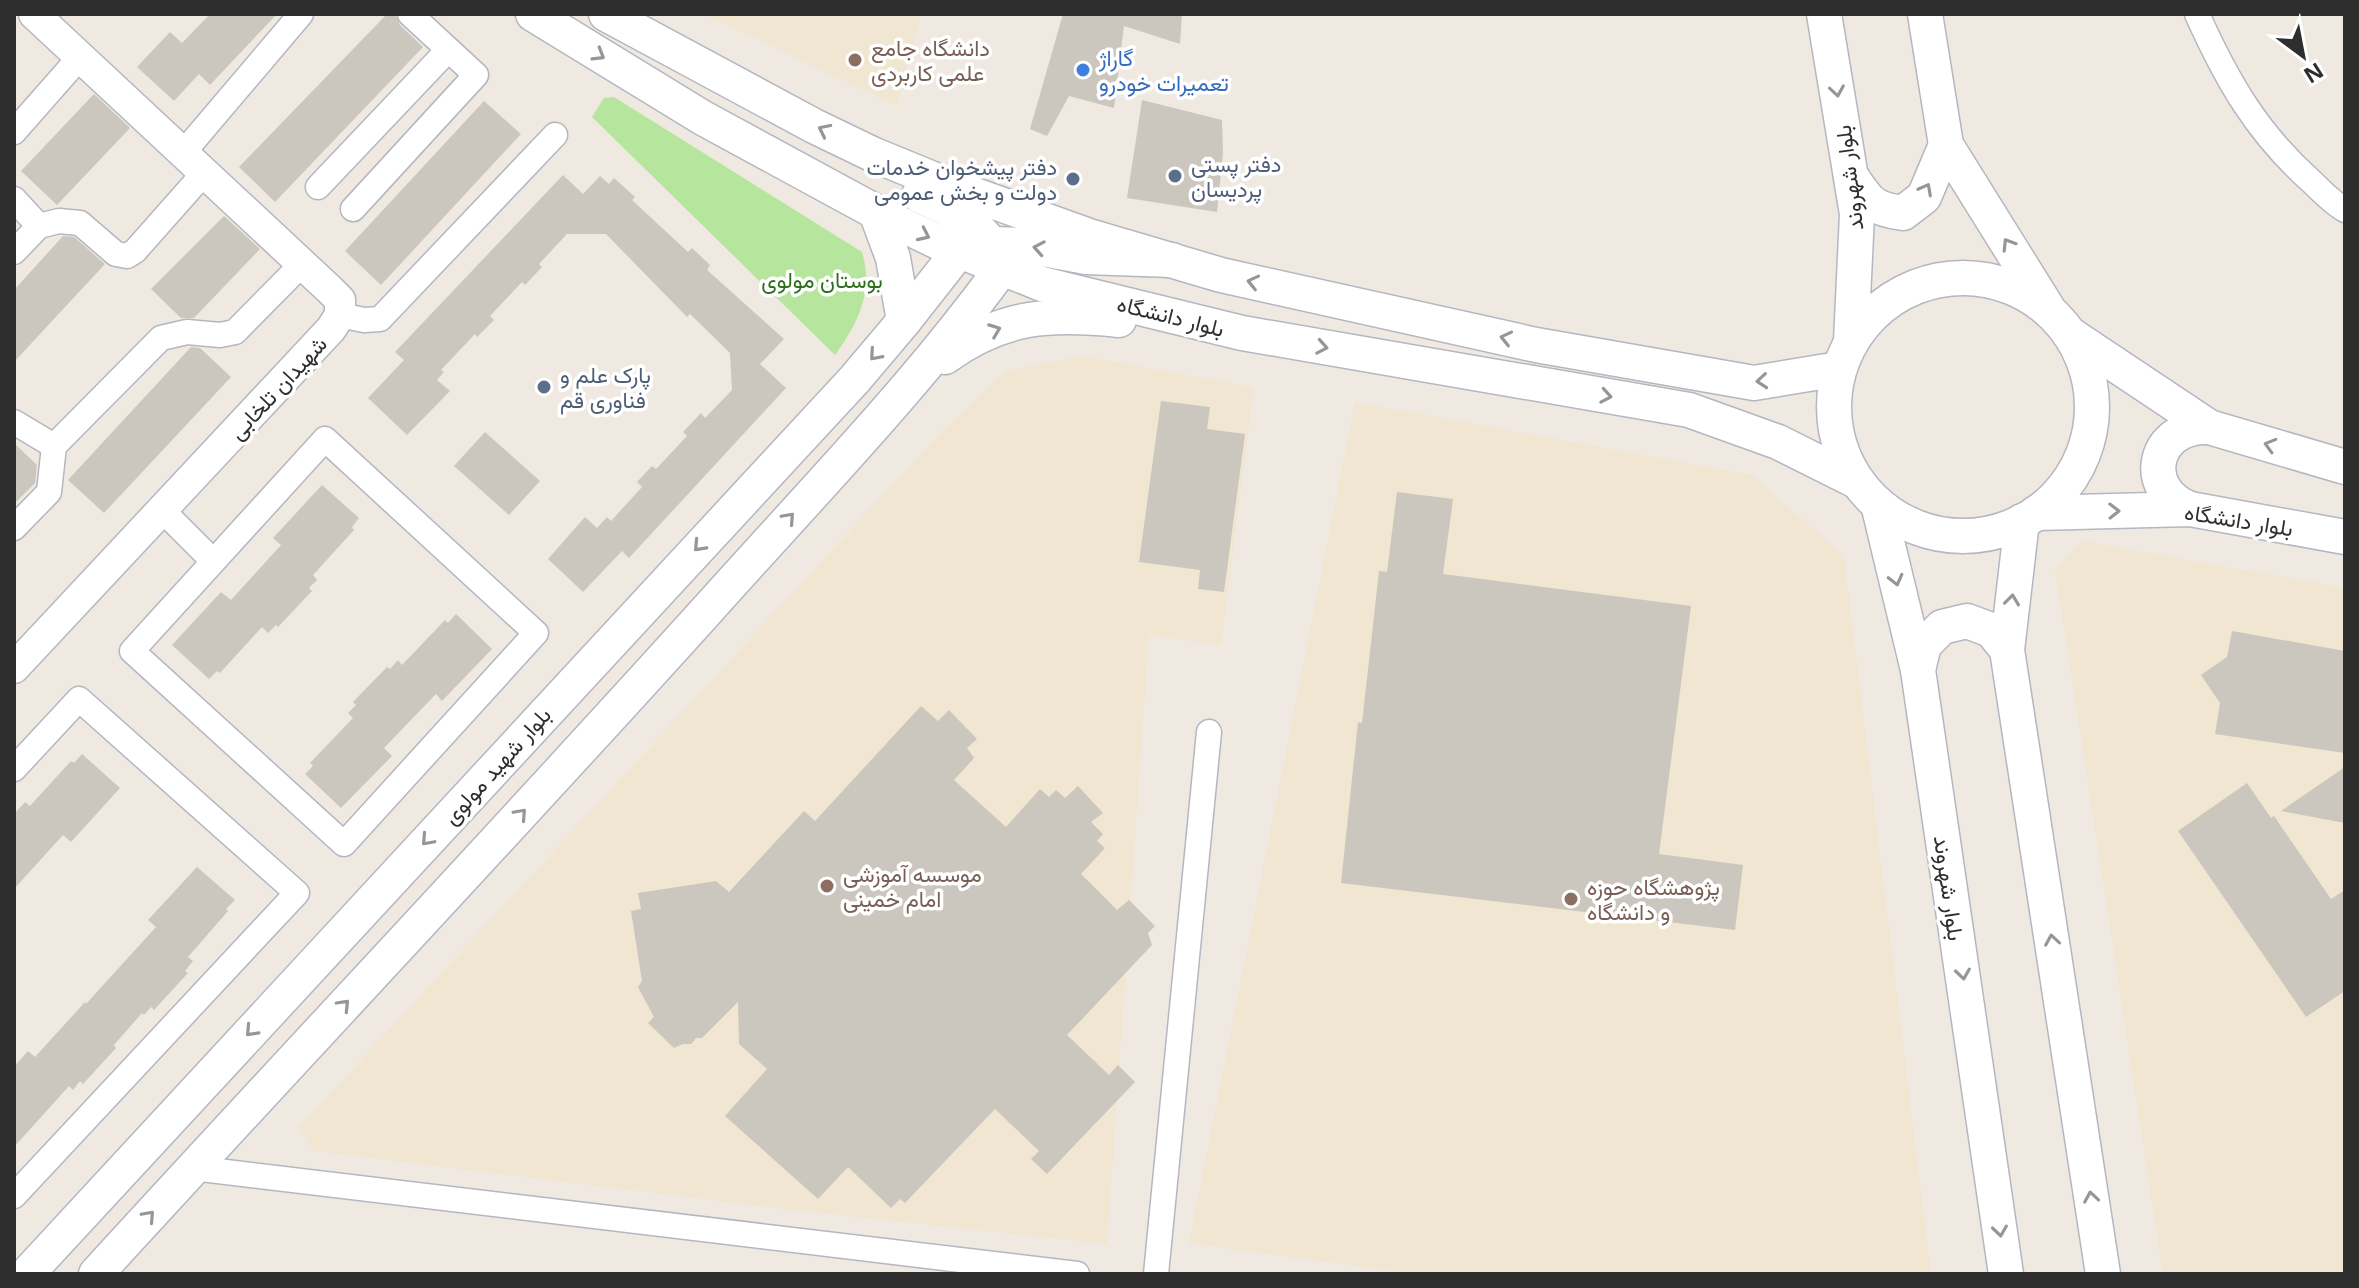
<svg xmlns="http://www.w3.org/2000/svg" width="2359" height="1288" viewBox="0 0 2359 1288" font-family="'Open Sans',Vazirmatn,sans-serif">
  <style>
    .education { fill: #f0e6d1 }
    .green { fill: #b6e59e }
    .building { fill: #cbc7bf }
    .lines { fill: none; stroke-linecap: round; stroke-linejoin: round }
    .minor-casing { stroke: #b4b7c1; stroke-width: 27 }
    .tertiary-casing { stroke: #b4b7c1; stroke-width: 33 }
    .secondary-casing { stroke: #b4b7c1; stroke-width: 37 }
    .minor { stroke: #fff; stroke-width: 24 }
    .tertiary { stroke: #fff; stroke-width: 30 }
    .secondary { stroke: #fff; stroke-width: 34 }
    .oneway { stroke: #969696 }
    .education-dot { fill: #8d6e63; stroke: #fff; stroke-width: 3 }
    .shop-dot { fill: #3f7fe0; stroke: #fff; stroke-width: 3 }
    .service-dot { fill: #5c6f8a; stroke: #fff; stroke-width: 3 }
    .labels { text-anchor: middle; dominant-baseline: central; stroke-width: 7; stroke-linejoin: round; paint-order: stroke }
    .education-label { font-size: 22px; fill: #785e54; stroke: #fff; text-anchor: start }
    .shop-label { font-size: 22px; fill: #366cbe; stroke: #fff; text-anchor: start }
    .service-label { font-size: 22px; fill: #4e5e75; stroke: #fff; text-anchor: start }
    .street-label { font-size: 22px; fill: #2e2e2e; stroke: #fff }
    .park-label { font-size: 22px; fill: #2c6e1b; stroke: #fff }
  </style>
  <rect width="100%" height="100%" fill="#efe9e1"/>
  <!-- education -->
  <g class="education">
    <path d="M704,14H921L897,106Z"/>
    <path d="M1083,356L1254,387L1221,645L1149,635L1107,1244L792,1210L314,1151L299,1127L943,430L1005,371Z"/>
    <path d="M1355,402L1752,475L1844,556L1931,1274H1414L1189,1243Z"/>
    <path d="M2082,541L2345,588V1274H2163L2055,569Z"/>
  </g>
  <!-- green -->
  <path class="green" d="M614,97L862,252C874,292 858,323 835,355L592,117L604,98Z"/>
  <!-- building -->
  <g class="building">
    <path d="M210,14H277L210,85L199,74L174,101L137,67L170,32L182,43Z"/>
    <path d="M387,14H395L400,25L423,47L275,202L239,167Z"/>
    <path d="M1063,14H1182L1180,44L1124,26L1114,108L1069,96L1047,136L1030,129Z"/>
    <path d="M94,94L130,128L57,205L21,171Z"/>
    <path d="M1142,100L1222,120L1223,153L1217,212L1127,198Z"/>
    <path d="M484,101L521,134L381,285L345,251Z"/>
    <path d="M563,175L583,194L600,176L609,184L614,178L635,197L632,200L688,252L692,248L710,265L707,270L784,339L760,364L786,388L629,558L622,551L583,592L548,559L585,517L597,528L607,517L611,521L642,487L637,482L652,466L656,469L687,436L683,432L701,413L705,418L732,390L730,353L690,314L687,317L606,234H567L539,264L542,267L525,285L522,282L490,316L494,320L477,337L475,334L441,370L444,372L437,380L450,391L407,435L368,398L404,360L395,352Z"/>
    <path d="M224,216L260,249L194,318H181L151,289Z"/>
    <path d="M63,236L74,237L105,264L14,362V290Z"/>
    <path d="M191,347L200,348L231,377L104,513L68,480Z"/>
    <path d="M1161,401L1210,407L1207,429L1245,434L1224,592L1198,589L1200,570L1139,562Z"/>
    <path d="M485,432L540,481L509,515L454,466Z"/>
    <path d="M14,443L37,465L35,483L14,504Z"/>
    <path d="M322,485L359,518L352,527L354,530L313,575L317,580L309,588L312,591L278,627L276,625L268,633L262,627L220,673L217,671L209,679L172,645L221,592L231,600L281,545L273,538Z"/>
    <path d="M1397,492L1453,499L1443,574L1691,606L1659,854L1743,865L1735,930L1341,883L1358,722L1362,723L1379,571L1387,572Z"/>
    <path d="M456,614L492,649L442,701L436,694L384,748L392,756L341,808L305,774L313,766L310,763L353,718L348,713L356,705L353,702L387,667L390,669L398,660L402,665L445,620L448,623Z"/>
    <path d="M2232,631L2345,651V753L2215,734L2220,703L2201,675L2227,657Z"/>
    <path d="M921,706L938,721L949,710L977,739L967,748L974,758L954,780L1006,827L1040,789L1049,797L1056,790L1065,798L1078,786L1103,813L1091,822L1103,834L1097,841L1105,848L1081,874L1117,910L1129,900L1155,926L1148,933L1152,945L1067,1035L1109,1075L1118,1065L1135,1082L1047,1174L1031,1159L1039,1151L995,1109L905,1203L900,1199L891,1208L848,1167L818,1199L725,1116L767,1069L739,1044L738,1002L702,1038H696L691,1044H683L674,1048L648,1023L654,1017L638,987L642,981L631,911L641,909L638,893L716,881L729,892L804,811L815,821Z"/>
    <path d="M82,754L120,788L71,842L63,835L14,889V814L25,802L30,806L71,761L74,763Z"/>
    <path d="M2345,767V823L2281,811Z"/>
    <path d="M2247,783L2271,818L2274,816L2331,899L2345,890V991L2306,1017L2178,831Z"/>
    <path d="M197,867L235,900L226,909L228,911L188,957L193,961L185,971L188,973L154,1010L151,1007L144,1015L142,1013L114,1045L116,1048L83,1084L80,1081L73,1090L69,1086L14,1147V1067L28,1051L35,1057L85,1002L86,1004L156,927L148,920Z"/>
  </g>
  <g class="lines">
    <!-- minor casing -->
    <g class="minor-casing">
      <g id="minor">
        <path d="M2197,14C2227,81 2257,133 2312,182C2322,192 2333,203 2345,210"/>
        <path d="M14,132L80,57"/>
        <path d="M183,153L301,14"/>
        <path d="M318,187L448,50"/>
        <path d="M14,199L39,226"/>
        <path d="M353,209L476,75L410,14"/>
        <path d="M14,252L39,226L59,221L80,223L116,254L127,256L135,251L204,173"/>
        <path d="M340,315L364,320L380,319L555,135"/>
        <path d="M14,422L54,446L161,338L187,332L220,335L235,332L302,264"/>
        <path d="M325,439L536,633L344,844L132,651Z"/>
        <path d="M162,510L213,561"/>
        <path d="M14,528L49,492L54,446"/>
        <path d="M14,769L79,699L297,893L14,1196"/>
        <path d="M193,1168L1077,1274"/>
        <path d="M1156,1274L1209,732"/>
      </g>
    </g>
    <!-- tertiary casing -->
    <g class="tertiary-casing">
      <path id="tertiary" d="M14,668L331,329L340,315V300L329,289L34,14"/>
    </g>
    <!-- secondary casing -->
    <g class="secondary-casing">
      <g id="secondary">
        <path d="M533,14L703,118L876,212L940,243L1042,284L1242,333L1689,410L1778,442L1858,482"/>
        <path d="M606,14L814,126L872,154L950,186L1089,236L1221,275L1536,345L1754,383L1839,369"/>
        <path d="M1824,14L1857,214L1851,342"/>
        <path d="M1925,14L1946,145L2047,307"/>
        <path d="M1851,176C1868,201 1871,209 1903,213L1924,197L1946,145"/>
        <path d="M919,195C951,210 986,225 999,260"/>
        <path d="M876,212L893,258L904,321"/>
        <circle cx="1963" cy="407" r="129"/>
        <path d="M2071,335L2209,427L2345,467"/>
        <path d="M945,357C1003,315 1050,313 1119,320"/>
        <path d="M1878,504L1918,670L2006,1274"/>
        <path d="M2190,509C2138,489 2154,424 2209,427"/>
        <path d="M2036,513L2190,509L2345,537"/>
        <path d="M2022,521L2007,650L2103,1274"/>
        <path d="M1918,670L1924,645L1942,627L1967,621L1991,630L2007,650"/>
        <path d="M27,1274L855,379L904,321L959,251L993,244L1022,245L1086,257L1172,260"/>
        <path d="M96,1274C300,1051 507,832 709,608C808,497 914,389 1002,268"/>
      </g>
    </g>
    <!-- minor -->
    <use href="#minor" class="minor"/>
    <!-- tertiary -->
    <use href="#tertiary" class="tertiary"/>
    <!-- secondary -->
    <use href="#secondary" class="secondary"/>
  </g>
  <!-- one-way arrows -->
  <defs><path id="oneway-chevron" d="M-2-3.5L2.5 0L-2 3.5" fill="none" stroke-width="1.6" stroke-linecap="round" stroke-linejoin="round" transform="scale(2)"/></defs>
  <g class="oneway">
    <use href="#oneway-chevron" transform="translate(599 55) rotate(31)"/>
    <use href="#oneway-chevron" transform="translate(1837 91) rotate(81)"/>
    <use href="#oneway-chevron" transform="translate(824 130) rotate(-154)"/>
    <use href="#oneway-chevron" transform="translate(1926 189) rotate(-62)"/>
    <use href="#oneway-chevron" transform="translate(924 235) rotate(25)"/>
    <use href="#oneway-chevron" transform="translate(2008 244) rotate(-122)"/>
    <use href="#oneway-chevron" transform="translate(1039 248) rotate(-170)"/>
    <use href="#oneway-chevron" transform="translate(1253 282) rotate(-167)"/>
    <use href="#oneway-chevron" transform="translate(995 330) rotate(-21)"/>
    <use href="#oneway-chevron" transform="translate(1506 338) rotate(-167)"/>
    <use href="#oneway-chevron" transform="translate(1322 347) rotate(10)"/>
    <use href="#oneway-chevron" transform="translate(875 355) rotate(131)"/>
    <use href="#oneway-chevron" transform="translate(1762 381) rotate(175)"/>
    <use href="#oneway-chevron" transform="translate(1606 396) rotate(10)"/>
    <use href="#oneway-chevron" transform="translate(2270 445) rotate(-164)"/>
    <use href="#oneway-chevron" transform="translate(2114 511) rotate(-1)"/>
    <use href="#oneway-chevron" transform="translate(789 518) rotate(-48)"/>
    <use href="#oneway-chevron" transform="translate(699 546) rotate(133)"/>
    <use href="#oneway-chevron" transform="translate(1896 580) rotate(76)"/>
    <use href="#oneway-chevron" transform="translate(2012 600) rotate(-83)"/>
    <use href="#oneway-chevron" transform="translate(521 814) rotate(-48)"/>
    <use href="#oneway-chevron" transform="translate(427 840) rotate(132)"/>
    <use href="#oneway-chevron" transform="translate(2052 940) rotate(-99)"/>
    <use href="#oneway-chevron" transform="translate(1963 974) rotate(82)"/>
    <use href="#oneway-chevron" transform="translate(344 1005) rotate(-46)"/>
    <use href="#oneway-chevron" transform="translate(251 1031) rotate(133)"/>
    <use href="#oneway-chevron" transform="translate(2091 1197) rotate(-99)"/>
    <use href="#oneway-chevron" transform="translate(149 1216) rotate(-48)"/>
    <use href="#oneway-chevron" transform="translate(2000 1231) rotate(82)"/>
  </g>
  <!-- markers -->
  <g class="education-dot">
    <circle cx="855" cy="60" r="8"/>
    <circle cx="827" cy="886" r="8"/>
    <circle cx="1571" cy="899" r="8"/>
  </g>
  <circle class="shop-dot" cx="1083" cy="70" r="8"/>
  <g class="service-dot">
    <circle cx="1175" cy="176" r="8"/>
    <circle cx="1073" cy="179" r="8"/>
    <circle cx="544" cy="387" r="8"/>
  </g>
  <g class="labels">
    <!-- education labels -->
    <g class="education-label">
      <text x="871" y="47">دانشگاه جامع<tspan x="871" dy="25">علمی کاربردی</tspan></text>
      <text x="843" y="873">موسسه آموزشی<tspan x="843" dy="25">امام خمینی</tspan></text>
      <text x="1587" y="886">پژوهشگاه حوزه<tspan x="1587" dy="25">و دانشگاه</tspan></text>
    </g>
    <!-- shop labels -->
    <g class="shop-label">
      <text x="1099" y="57">گاراژ<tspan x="1099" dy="25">تعمیرات خودرو</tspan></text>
    </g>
    <!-- service labels -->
    <g class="service-label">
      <text x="1191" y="163">دفتر پستی<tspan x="1191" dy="25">پردیسان</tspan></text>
      <text x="1057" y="166" text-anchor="end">دفتر پیشخوان خدمات<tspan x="1057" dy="25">دولت و بخش عمومی</tspan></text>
      <text x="560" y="374">پارک علم و<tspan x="560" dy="25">فناوری قم</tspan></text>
    </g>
    <!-- street labels -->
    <g class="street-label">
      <text transform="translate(1848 178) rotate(-97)">بلوار شهروند</text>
      <text transform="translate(1171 315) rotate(14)">بلوار دانشگاه</text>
      <text transform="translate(277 387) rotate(-47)">شهیدان تلخابی</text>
      <text transform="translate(2239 519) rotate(9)">بلوار دانشگاه</text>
      <text transform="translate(496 765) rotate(-48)">بلوار شهید مولوی</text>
      <text transform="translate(1950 888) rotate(82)">بلوار شهروند</text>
    </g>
    <!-- park labels -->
    <g class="park-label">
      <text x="822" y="279">بوستان مولوی</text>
    </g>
  </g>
  <!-- border -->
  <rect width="2359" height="1288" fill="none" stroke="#2e2e2e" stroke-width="32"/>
  <!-- north arrow -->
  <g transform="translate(2303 56) rotate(148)" stroke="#ffffff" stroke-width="6" paint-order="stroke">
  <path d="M0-6L14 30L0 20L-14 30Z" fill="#2e2e2e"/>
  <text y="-12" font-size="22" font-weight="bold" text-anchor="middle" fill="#2e2e2e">N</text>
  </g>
</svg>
